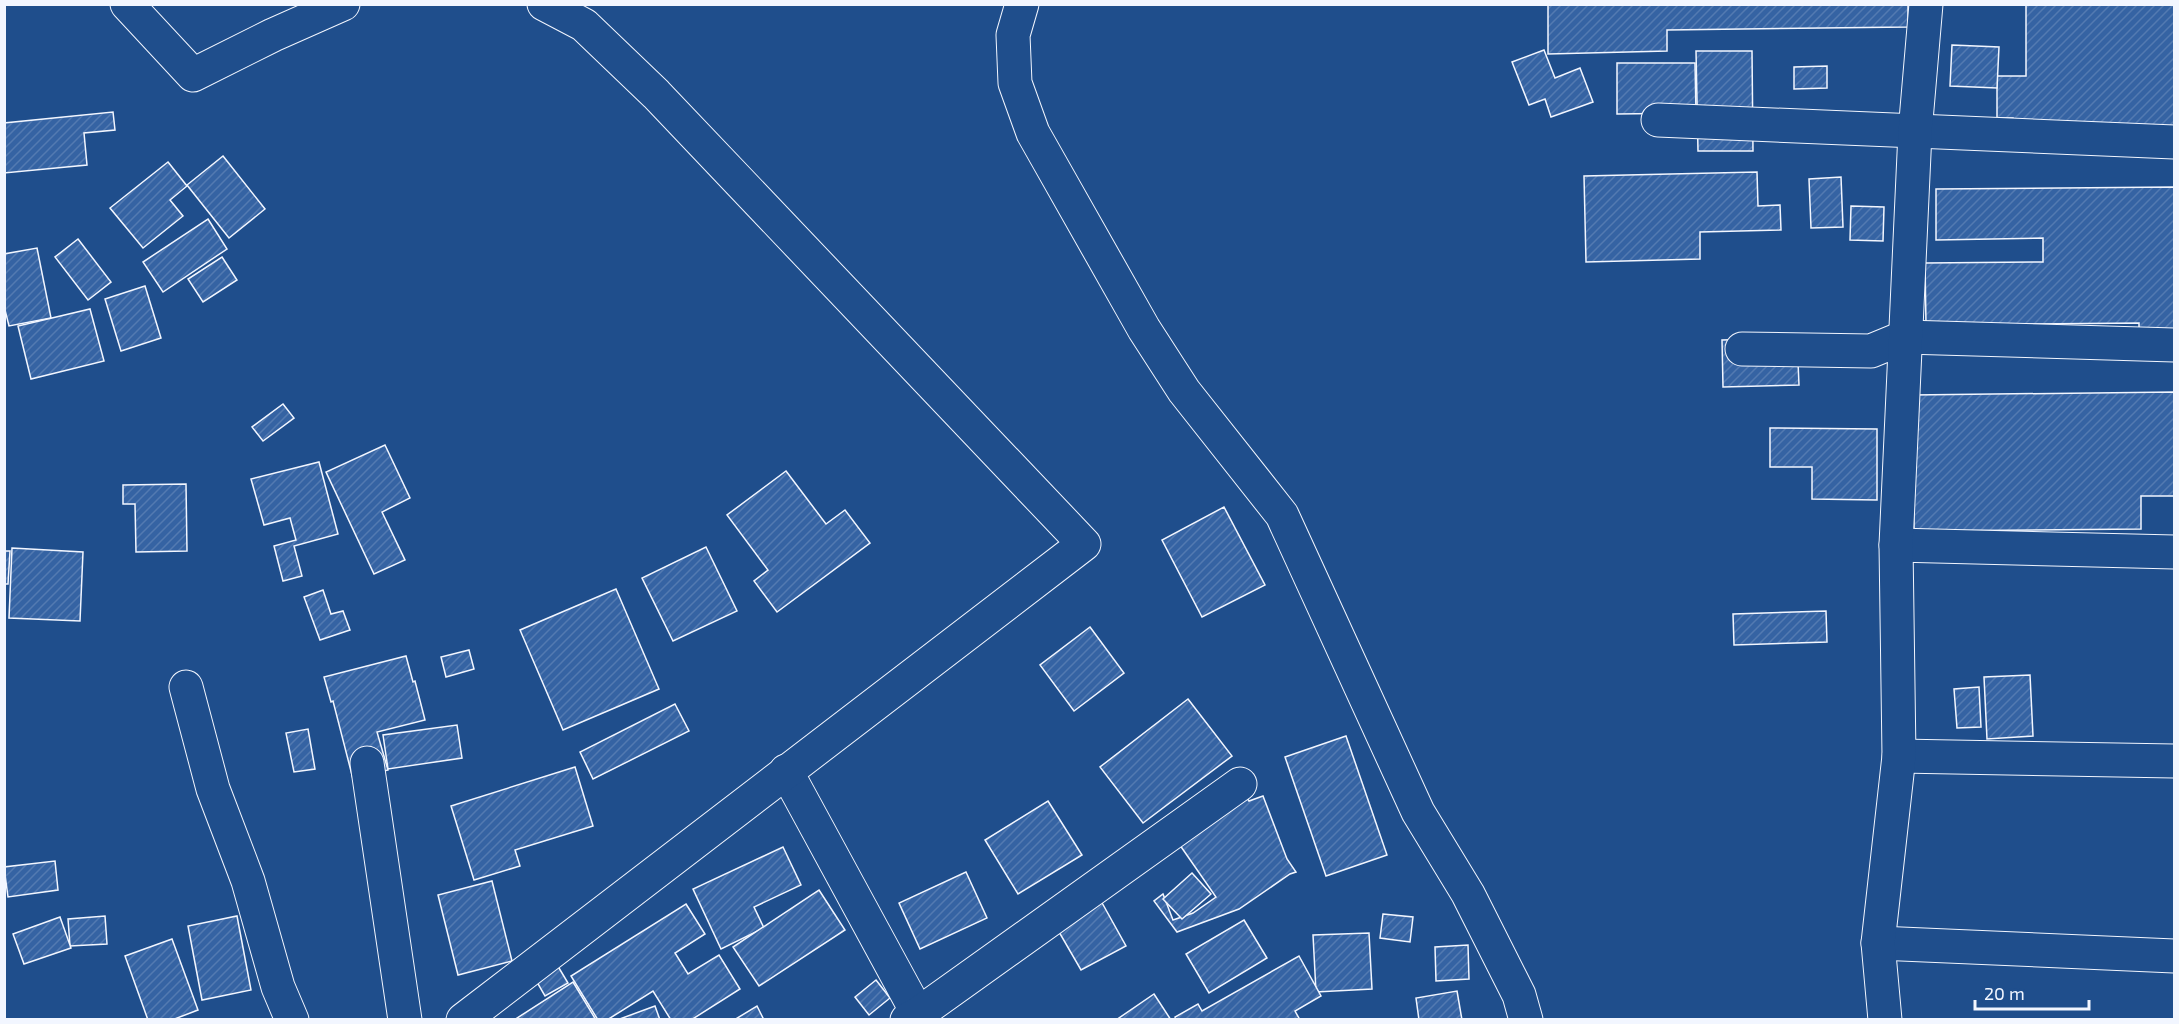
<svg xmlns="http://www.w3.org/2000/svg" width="2179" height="1024" viewBox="0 0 2179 1024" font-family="'Exo 2',sans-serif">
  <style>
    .building { fill: url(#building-hatch); stroke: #f2f6ff; stroke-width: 1.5 }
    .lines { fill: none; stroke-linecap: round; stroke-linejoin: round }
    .minor-casing { stroke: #f2f6ff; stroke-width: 35 }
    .minor { stroke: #1f4e8c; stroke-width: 33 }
  </style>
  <defs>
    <pattern id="building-hatch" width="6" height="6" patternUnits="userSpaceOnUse" patternTransform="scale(1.5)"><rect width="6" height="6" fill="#3563a3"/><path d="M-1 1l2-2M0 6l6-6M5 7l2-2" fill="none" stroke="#537ab1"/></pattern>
  </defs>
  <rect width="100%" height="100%" fill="#1f4e8c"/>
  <!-- building -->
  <g class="building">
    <path d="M1548,4H1908V27L1667,30V51L1548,54Z"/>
    <path d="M2026,4H2174V150L2013,151V118H1997V76H2026Z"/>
    <path d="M1952,45L1999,47L1997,88L1950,86Z"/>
    <path d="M1544,50L1555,78L1580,68L1593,102L1551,117L1545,99L1529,105L1512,62Z"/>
    <path d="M1696,51H1752L1753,151H1698Z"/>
    <path d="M1617,63H1695L1696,113L1617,114Z"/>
    <path d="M1827,66V88L1794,89V67Z"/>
    <path d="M113,112L115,130L84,133L87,165L4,173V123Z"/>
    <path d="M223,156L265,209L229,238L187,185Z"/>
    <path d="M168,162L187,186L170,200L183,216L143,248L110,208Z"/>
    <path d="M1757,172L1758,206L1780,205L1781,230L1700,232V259L1586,262L1584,176Z"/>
    <path d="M1841,177L1843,227L1811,228L1809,179Z"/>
    <path d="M2174,187V358H2139V323L1926,325L1925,263L2043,262V238L1936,240V189Z"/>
    <path d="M1851,206L1884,207L1883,241L1850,240Z"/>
    <path d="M208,219L227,249L163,292L143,262Z"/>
    <path d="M78,239L111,282L88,300L55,257Z"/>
    <path d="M37,248L51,318L9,326L4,306V254Z"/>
    <path d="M222,257L237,280L203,302L188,279Z"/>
    <path d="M145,286L161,338L121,351L105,299Z"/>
    <path d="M90,309L104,361L31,379L18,326Z"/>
    <path d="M1797,338L1799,385L1723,387L1722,340Z"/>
    <path d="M2174,392V496H2141V529L1914,531L1912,395Z"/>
    <path d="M283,404L294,418L263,441L252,427Z"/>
    <path d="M1770,428L1877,429V500L1812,499V467H1770Z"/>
    <path d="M385,445L410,498L382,512L405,560L374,574L326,472Z"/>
    <path d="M319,462L338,534L294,546L302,576L283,581L274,546L296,540L290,518L264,525L251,479Z"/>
    <path d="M786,471L826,524L845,510L870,543L777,612L754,581L768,570L727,515Z"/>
    <path d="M186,484L187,551L136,552L135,504H123V485Z"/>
    <path d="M1224,507L1265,585L1202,617L1162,540Z"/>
    <path d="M706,547L737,611L673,641L642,578Z"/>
    <path d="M12,548L83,552L80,621L9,618Z"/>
    <path d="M4,551H10L8,584H4Z"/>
    <path d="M616,589L659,689L563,730L520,630Z"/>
    <path d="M323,590L331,614L343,611L350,630L320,640L304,597Z"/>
    <path d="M1826,611L1827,642L1734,645L1733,614Z"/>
    <path d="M1090,627L1124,673L1074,711L1040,665Z"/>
    <path d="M469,650L474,669L446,677L441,657Z"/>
    <path d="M406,656L413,682L415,681L425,720L377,732L388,770L353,779L333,701L331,702L324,677Z"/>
    <path d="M2030,675L2033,736L1987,739L1984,677Z"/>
    <path d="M1979,687L1981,727L1957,728L1954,689Z"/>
    <path d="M1188,699L1232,756L1143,823L1100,767Z"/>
    <path d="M675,704L689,731L593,779L580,752Z"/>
    <path d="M457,725L462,758L388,769L383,735Z"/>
    <path d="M308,729L315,769L294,772L286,733Z"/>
    <path d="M1346,736L1387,855L1326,876L1285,757Z"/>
    <path d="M575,767L593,826L515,850L520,866L474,880L451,806Z"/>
    <path d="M1236,782L1249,801L1263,796L1287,859L1296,872L1290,874L1239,909L1177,932L1154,901L1163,894L1173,920L1193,913L1216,897L1175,838Z"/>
    <path d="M1048,801L1082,855L1018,894L985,840Z"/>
    <path d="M783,847L801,885L754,907L764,928L721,949L693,889Z"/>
    <path d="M55,861L58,890L8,897L4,867Z"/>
    <path d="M966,872L987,918L920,949L899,903Z"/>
    <path d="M1192,873L1211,894L1182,919L1163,899Z"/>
    <path d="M492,881L512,961L458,975L438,895Z"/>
    <path d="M819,890L845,930L759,986L733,947Z"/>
    <path d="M1101,901L1126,946L1081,970L1055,925Z"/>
    <path d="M686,904L705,934L675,953L688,974L719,955L740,989L691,1020H671L653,991L607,1020H598L571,976Z"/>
    <path d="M1383,914L1413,917L1410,942L1380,938Z"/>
    <path d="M105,916L107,944L70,946L68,919Z"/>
    <path d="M237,916L251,990L202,1000L188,926Z"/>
    <path d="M60,917L71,948L24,964L13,934Z"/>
    <path d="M1244,920L1267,958L1209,993L1186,954Z"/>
    <path d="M1369,933L1372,989L1316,992L1313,935Z"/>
    <path d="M172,939L198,1010L172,1020H148L125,956Z"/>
    <path d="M1468,945L1469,979L1436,981L1435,947Z"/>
    <path d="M1299,956L1321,996L1295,1011L1300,1020H1176L1175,1017L1198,1004L1202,1011Z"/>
    <path d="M556,963L568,983L545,996L534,977Z"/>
    <path d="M876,980L890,998L869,1015L855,997Z"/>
    <path d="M573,982L596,1020H514Z"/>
    <path d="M1457,991L1462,1020H1419L1416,998Z"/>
    <path d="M1154,994L1171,1020H1116Z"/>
    <path d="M655,1006L660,1020H617Z"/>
    <path d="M757,1006L764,1020H734Z"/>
  </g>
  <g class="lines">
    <!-- minor casing -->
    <g class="minor-casing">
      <g id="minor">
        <path d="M127,4L193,75L273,35L343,4"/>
        <path d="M1022,4L1013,35L1015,83L1033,133L1144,329L1184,391L1282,515L1418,812L1468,894L1519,995L1526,1020"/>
        <path d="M1658,120L2174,142"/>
        <path d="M1742,349L1871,351L1905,337L2174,345"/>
        <path d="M1896,545L2174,552"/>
        <path d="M186,687L213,789L248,881L278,987L292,1020"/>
        <path d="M1899,756L2174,761"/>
        <path d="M367,763L405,1020"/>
        <path d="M786,771L918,1014"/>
        <path d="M1878,943L2174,956"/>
        <path d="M463,1020L1084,544L656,94L584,25L544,4"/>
        <path d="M907,1020L918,1014L1240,784"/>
        <path d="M1885,1020L1878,943L1899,756L1896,545L1915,132L1926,4"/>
      </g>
    </g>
    <!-- minor -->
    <use href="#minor" class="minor"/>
  </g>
  <!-- border -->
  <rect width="2179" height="1024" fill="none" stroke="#f2f6ff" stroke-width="12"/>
  <!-- scale -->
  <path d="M1975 1000v9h114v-9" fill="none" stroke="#f2f6ff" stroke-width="3"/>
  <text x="1984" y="1000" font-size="18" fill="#f2f6ff" stroke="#1f4e8c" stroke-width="4.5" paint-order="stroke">20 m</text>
</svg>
